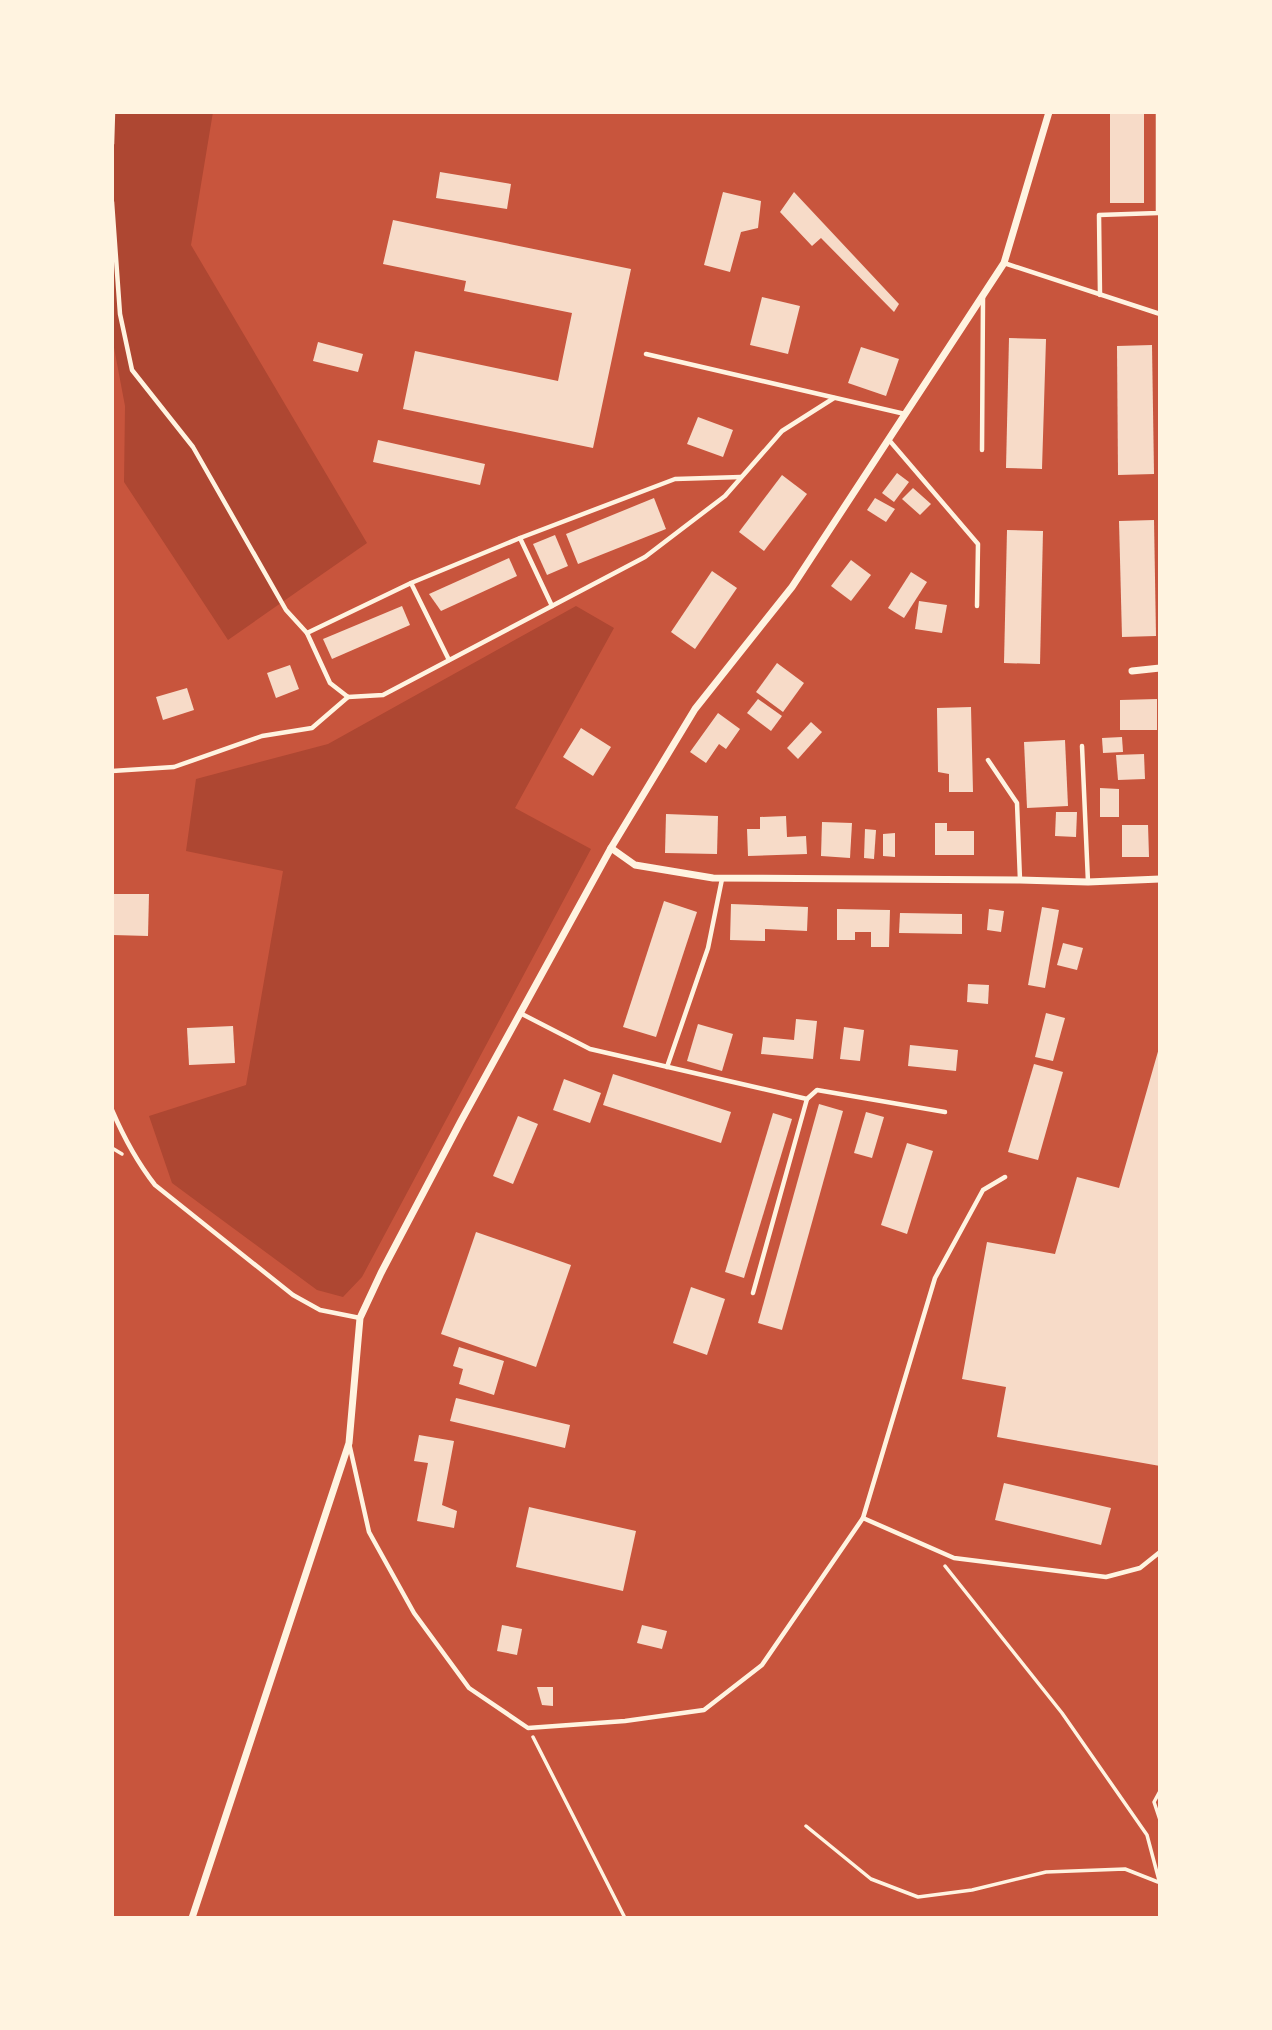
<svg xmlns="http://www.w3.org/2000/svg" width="1272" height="2030" viewBox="0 0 1272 2030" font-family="'Golos Text',sans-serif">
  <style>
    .green { fill: #ae4732 }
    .building { fill: #f7dbc8 }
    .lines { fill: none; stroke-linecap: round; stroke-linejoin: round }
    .path { stroke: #fff3e0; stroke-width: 3.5 }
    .service { stroke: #fff3e0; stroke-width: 4.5 }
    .minor { stroke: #fff3e0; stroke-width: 7 }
  </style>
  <rect width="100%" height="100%" fill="#c8553d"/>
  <!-- green -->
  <g class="green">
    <path d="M112,112H213L191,245L367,543L228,640L124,482L125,406L112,337Z"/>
    <path d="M576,606L614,628L515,808L591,849L362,1277L343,1297L317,1290L172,1183L149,1116L246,1085L283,871L186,851L196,779L328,744Z"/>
  </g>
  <!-- building -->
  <g class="building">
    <rect x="1110" y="112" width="34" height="91"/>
    <path d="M440,172L511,184L507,209L436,198Z"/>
    <path d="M723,192L761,201L758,228L741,232L730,272L704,265Z"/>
    <path d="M794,192L899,304L894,312L821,238L812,246L780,212Z"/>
    <path d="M393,220L631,269L593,448L403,409L415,351L558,381L572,313L464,291L466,281L383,264Z"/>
    <path d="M762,297L800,306L788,354L750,345Z"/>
    <path d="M1009,338L1046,339L1042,469L1006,468Z"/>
    <path d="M318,342L363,354L358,372L313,361Z"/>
    <path d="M1152,345L1154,474L1118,475L1117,346Z"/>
    <path d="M861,347L899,359L886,396L848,383Z"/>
    <path d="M698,417L733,430L723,457L687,444Z"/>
    <path d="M378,440L485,464L480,485L373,462Z"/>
    <path d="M897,473L909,482L894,502L882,493Z"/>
    <path d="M782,475L807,494L764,551L739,532Z"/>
    <path d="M913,488L931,504L920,515L902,499Z"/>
    <path d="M654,498L666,529L578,564L566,534Z"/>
    <path d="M875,498L895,509L886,522L867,510Z"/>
    <path d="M1154,520L1156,636L1122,637L1119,521Z"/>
    <path d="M1007,530L1043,531L1040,664L1004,663Z"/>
    <path d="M555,535L568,566L547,575L533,544Z"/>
    <path d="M509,558L517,576L441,611L429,594Z"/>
    <path d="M851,560L871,575L851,601L831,586Z"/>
    <path d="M712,571L737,588L695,649L671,632Z"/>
    <path d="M911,572L927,582L904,618L888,608Z"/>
    <path d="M919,601L947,605L942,633L915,629Z"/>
    <path d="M402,606L410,625L332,659L323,639Z"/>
    <path d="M777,663L804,683L783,712L756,692Z"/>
    <path d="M290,665L299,689L276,698L267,673Z"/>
    <path d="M187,688L194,710L163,720L156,697Z"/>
    <path d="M758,699L782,716L771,731L747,713Z"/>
    <path d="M1157,699V730H1120V700Z"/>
    <path d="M971,707L973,792H949V774L938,772L937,708Z"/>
    <path d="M718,713L740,729L726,749L719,744L706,763L690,752Z"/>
    <path d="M811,722L822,732L798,759L787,748Z"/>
    <path d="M581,728L611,747L593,776L563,757Z"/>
    <path d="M1122,737L1123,752L1103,753L1102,738Z"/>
    <path d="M1065,740L1068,806L1027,808L1024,742Z"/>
    <path d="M1144,754L1145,779L1118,780L1116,755Z"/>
    <path d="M1100,788L1119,789V817H1100Z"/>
    <path d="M1056,812H1077L1076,837L1055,836Z"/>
    <path d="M666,814L718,816L717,854L665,853Z"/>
    <path d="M786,816L787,837L806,836L807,854L748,856L747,829H760V817Z"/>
    <path d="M822,822L852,823L850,858L821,856Z"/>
    <path d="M935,823H947V831H974V855H935Z"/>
    <path d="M1122,825H1148L1149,857H1122Z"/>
    <path d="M865,829L876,830L874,859L864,858Z"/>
    <path d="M895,833V857L883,856V834Z"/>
    <path d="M114,894H149L148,936L113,935Z"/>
    <path d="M664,901L697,912L656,1037L623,1027Z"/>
    <path d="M731,904L808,907L807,931L765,929V941L730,940Z"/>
    <path d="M1042,907L1059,910L1045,988L1028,985Z"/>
    <path d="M837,909L890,910L889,947H871V932H855V940H837Z"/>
    <path d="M989,909L1004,911L1001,932L987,930Z"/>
    <path d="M900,913L962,914V934L899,933Z"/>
    <path d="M1063,943L1083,948L1077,970L1057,965Z"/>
    <path d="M968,984L989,985L988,1004L967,1002Z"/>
    <path d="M1046,1013L1065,1018L1053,1061L1035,1057Z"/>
    <path d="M796,1019L817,1021L813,1059L761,1054L763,1037L794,1040Z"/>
    <path d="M698,1024L733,1034L722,1071L687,1061Z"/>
    <path d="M233,1026L235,1063L189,1065L187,1028Z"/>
    <path d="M844,1027L864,1030L860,1061L840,1059Z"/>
    <path d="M910,1045L958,1050L956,1071L908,1066Z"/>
    <path d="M1159,1048L1160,1466L997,1437L1006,1387L962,1379L987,1242L1055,1254L1077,1177L1119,1188Z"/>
    <path d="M1034,1064L1063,1072L1038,1160L1008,1152Z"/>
    <path d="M613,1074L731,1112L721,1143L603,1105Z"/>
    <path d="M564,1079L601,1093L590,1123L553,1110Z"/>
    <path d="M819,1104L843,1111L782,1330L758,1323Z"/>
    <path d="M866,1112L884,1117L872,1158L854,1153Z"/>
    <path d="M773,1113L792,1119L744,1278L725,1272Z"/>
    <path d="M518,1116L538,1124L513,1184L493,1176Z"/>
    <path d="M907,1143L933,1151L907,1234L881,1225Z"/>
    <path d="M476,1232L571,1265L536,1367L441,1334Z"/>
    <path d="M691,1287L725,1299L707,1355L673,1343Z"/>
    <path d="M459,1347L504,1361L494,1395L459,1384L463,1369L453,1366Z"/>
    <path d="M456,1398L570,1425L565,1448L450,1421Z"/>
    <path d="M419,1435L454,1441L442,1505L457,1511L454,1528L417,1521L428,1463L414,1461Z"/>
    <path d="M1004,1483L1111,1508L1101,1545L995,1520Z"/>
    <path d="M529,1507L636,1531L623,1591L516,1567Z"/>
    <path d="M502,1625L522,1629L517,1655L497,1651Z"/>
    <path d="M642,1625L667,1631L662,1649L637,1643Z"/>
    <path d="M537,1687H553V1706L542,1705Z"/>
  </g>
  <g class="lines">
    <!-- path -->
    <g class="path">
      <path d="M112,1148L122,1154"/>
      <path d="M945,1566L1062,1713L1147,1835L1160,1884"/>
      <path d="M533,1737L625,1918"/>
      <path d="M1160,1791L1154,1802L1160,1820"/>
      <path d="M806,1826L871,1879L918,1897L972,1890L1046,1872L1125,1869L1158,1882"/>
    </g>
    <!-- service -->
    <g class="service">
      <path d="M112,144L113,112"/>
      <path d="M112,202L120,314L132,370L193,447L286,610L307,633L330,683L348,697L383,695L645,557L725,496L782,431L834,398"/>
      <path d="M1004,263L1160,314"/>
      <path d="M1100,295L1099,215L1158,213V112"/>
      <path d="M646,354L905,414"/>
      <path d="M889,440L978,544L977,606"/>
      <path d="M982,450L983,297"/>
      <path d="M520,538L552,606"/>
      <path d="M411,583L449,660"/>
      <path d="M307,633L411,583L520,538L675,479L741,477"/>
      <path d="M1082,746L1088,882"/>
      <path d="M988,760L1017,803L1020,880"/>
      <path d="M112,771L174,767L262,736L312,728L348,697"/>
      <path d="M520,1013L590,1049L807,1099L753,1293"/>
      <path d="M667,1067L708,948L722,879"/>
      <path d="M807,1099L817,1090L945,1112"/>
      <path d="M112,1110C124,1138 137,1162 155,1185L293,1295L320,1310L360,1318"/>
      <path d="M349,1443L369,1532L414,1613L469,1688L528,1728L625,1721L704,1710L762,1665L863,1518L935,1278L983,1190L1005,1177"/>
      <path d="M863,1518L954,1558L1106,1577L1140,1568L1160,1552"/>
    </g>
    <!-- minor -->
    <g class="minor">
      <path d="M1132,671L1160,668"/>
      <path d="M611,848L635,865L713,878L1020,880L1088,882L1160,879"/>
      <path d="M192,1918L349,1443L360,1318L381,1273L461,1121L611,848L695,709L792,587L1004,263L1049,112"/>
    </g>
  </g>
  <!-- border -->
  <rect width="1272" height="2030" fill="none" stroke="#fff3e0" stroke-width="228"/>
</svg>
